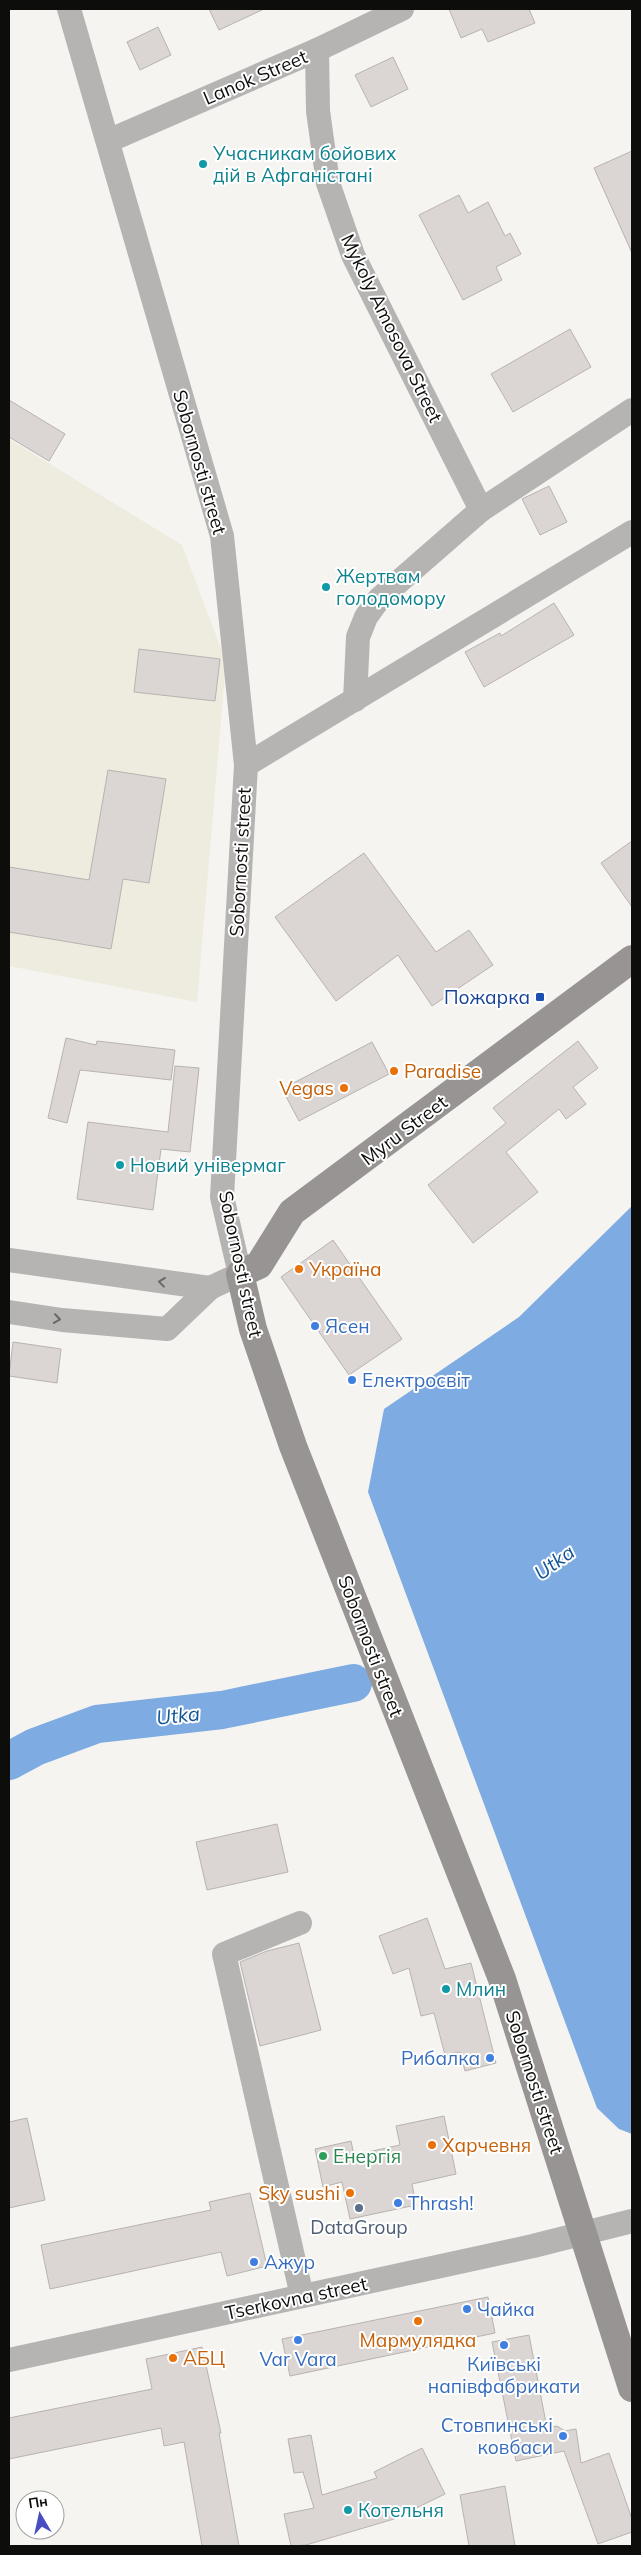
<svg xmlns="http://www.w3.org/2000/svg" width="641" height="2555" viewBox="0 0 641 2555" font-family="Mulish,sans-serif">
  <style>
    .built { fill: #eeebdf }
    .water { fill: #7dabe2 }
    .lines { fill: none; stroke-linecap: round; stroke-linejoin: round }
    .river { stroke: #7dabe2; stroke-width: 38 }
    .building { fill: #dbd6d4; stroke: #b8b3b1 }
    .street { stroke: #b6b3b3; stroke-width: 24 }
    .secondary { stroke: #979493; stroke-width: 28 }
    .oneway { stroke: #6a6867 }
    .culture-dot { fill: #0f9aa8; stroke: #fff; stroke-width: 2 }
    .transit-dot { fill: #1a4fb4; stroke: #fff; stroke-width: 2 }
    .food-dot { fill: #e8710a; stroke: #fff; stroke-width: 2 }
    .shop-dot { fill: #3f7fe0; stroke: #fff; stroke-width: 2 }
    .leisure-dot { fill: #2e9e5b; stroke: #fff; stroke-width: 2 }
    .service-dot { fill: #5c6f8a; stroke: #fff; stroke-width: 2 }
    .labels { text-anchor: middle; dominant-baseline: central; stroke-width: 4; stroke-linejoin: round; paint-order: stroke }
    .street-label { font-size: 19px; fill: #0d0d0b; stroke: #fff }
    .culture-label { font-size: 19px; fill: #0d838f; stroke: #fff; text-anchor: start }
    .transit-label { font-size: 19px; fill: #164399; stroke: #fff; text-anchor: end }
    .food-label { font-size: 19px; fill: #c56008; stroke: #fff; text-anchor: start }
    .shop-label { font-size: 19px; fill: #366cbe; stroke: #fff; text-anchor: start }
    .leisure-label { font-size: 19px; fill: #27864d; stroke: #fff; text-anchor: start }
    .service-label { font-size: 19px; fill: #4e5e75; stroke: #fff }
    .water-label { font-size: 20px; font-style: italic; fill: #155697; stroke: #fff }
  </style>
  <rect width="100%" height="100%" fill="#f5f4f0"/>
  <!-- built -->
  <path class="built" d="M9,439L182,545L226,662L197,1002L9,966Z"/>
  <!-- water -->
  <path class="water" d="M632,1206V2134L619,2129L597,2108L368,1492L384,1409L519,1317Z"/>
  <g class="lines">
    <!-- river -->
    <path class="river" d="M9,1761L35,1747L97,1724L222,1710L353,1683"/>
  </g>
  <!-- building -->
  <g class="building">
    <path d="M209,9H264L219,30Z"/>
    <path d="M449,9H529L535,23L488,42L482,29L461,38Z"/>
    <path d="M158,27L171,55L140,70L127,42Z"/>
    <path d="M393,57L408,89L371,107L355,75Z"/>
    <path d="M632,151V253L594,168Z"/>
    <path d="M459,195L468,213L488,202L505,236L510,233L521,254L496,267L502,280L463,300L419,215Z"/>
    <path d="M570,329L591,367L513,412L491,374Z"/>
    <path d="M9,400L65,434L49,461L9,437Z"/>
    <path d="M549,486L567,522L540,535L522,499Z"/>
    <path d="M554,603L574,635L484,687L465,652L500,633L501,636Z"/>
    <path d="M139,649L220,659L215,701L134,692Z"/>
    <path d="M108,770L166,779L149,883L123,879L111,949L9,932V867L89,880Z"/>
    <path d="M632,841V907L601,863Z"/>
    <path d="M364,853L436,952L469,930L493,965L432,1006L398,955L336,1001L275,917Z"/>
    <path d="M66,1038L96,1045L97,1041L175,1050L171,1080L80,1070L67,1123L48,1118Z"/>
    <path d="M578,1041L598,1068L573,1087L586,1104L566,1119L559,1109L506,1152L538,1192L473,1243L428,1185L506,1123L493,1108Z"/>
    <path d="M372,1042L389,1074L299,1121L282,1089Z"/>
    <path d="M175,1066L199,1068L190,1152L161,1149L153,1210L77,1199L88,1122L168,1132Z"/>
    <path d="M333,1240L402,1339L349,1375L281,1277Z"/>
    <path d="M13,1342L61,1349L57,1383L9,1376Z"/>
    <path d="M277,1824L288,1872L207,1890L196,1842Z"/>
    <path d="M427,1918L445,1969L471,1963L496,2063L465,2071L460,2052L445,2055L434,2013L421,2016L409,1968L393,1974L379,1936Z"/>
    <path d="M299,1943L321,2030L260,2046L240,1962L267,1951Z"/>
    <path d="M444,2116L456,2174L412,2184L416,2205L350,2219L342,2182L323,2187L315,2149L351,2141L354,2155L400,2145L396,2126Z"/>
    <path d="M27,2118L45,2200L9,2208V2122Z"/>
    <path d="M250,2193L267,2266L227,2276L221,2252L50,2289L41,2245L211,2210L209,2202Z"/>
    <path d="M488,2297L495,2333L290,2376L282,2339Z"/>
    <path d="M529,2335L547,2428L557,2426L565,2431L576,2429L581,2463L609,2453L632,2519V2532L598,2544L564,2451L516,2461L492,2342Z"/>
    <path d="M202,2347L221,2433H219L239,2546H202L184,2442L164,2446L161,2428L9,2459V2418L152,2389L146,2359Z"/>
    <path d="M311,2435L322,2495L377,2478L374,2472L422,2448L445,2494L394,2519L306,2545L291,2546L284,2514L314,2508L303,2472L294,2473L288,2439Z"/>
    <path d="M505,2486L515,2546H469L460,2495Z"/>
  </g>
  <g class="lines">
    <!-- street -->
    <g class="street">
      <path d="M317,50L318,111L328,183L353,255L481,510L632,410"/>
      <path d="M108,141L317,50L402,9"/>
      <path d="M355,700L358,637L366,617L379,599L481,510"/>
      <path d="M246,765L632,532"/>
      <path d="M9,1260L210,1288"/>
      <path d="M9,1312L62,1320L167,1329L210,1288L240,1274L222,1197L246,765L222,536L69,9"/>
      <path d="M300,1923L224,1954L302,2296"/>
      <path d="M9,2360L533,2246L632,2221"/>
    </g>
    <!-- secondary -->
    <path class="secondary" d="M632,959L292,1212L259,1265L240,1274L253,1329L293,1446L502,1979L632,2388"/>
  </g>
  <!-- one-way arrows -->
  <defs><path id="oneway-chevron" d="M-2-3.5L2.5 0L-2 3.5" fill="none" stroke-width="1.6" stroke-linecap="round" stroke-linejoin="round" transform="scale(1.25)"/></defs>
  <g class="oneway">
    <use href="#oneway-chevron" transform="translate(162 1282) rotate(-173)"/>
    <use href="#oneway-chevron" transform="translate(57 1319) rotate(8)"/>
  </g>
  <!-- markers -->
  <g class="culture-dot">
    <circle cx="203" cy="164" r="5"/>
    <circle cx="326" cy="587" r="5"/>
    <circle cx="120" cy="1165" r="5"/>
    <circle cx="446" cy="1989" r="5"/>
    <circle cx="348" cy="2510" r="5"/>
  </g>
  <rect class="transit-dot" x="535" y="992" width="10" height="10" rx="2.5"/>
  <g class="food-dot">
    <circle cx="394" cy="1071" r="5"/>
    <circle cx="344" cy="1088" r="5"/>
    <circle cx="299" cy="1269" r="5"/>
    <circle cx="432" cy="2145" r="5"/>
    <circle cx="350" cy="2193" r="5"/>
    <circle cx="418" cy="2321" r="5"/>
    <circle cx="173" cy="2358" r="5"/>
  </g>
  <g class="shop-dot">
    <circle cx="315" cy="1326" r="5"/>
    <circle cx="352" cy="1380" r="5"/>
    <circle cx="490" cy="2058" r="5"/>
    <circle cx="398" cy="2203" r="5"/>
    <circle cx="254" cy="2262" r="5"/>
    <circle cx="467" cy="2309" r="5"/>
    <circle cx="298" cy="2340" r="5"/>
    <circle cx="504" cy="2345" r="5"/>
    <circle cx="563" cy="2436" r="5"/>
  </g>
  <circle class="leisure-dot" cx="323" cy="2156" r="5"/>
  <circle class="service-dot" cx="359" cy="2208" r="5"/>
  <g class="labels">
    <!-- street labels -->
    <g class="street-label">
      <text transform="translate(255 77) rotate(-23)">Lanok Street</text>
      <text transform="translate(392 328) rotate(64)">Mykoly Amosova Street</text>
      <text transform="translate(200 462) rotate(74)">Sobornosti street</text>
      <text transform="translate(240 862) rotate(-87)">Sobornosti street</text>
      <text transform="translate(404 1130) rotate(-37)">Myru Street</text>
      <text transform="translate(241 1264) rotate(78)">Sobornosti street</text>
      <text transform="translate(371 1646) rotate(69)">Sobornosti street</text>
      <text transform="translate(535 2082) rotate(72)">Sobornosti street</text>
      <text transform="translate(296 2298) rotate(-12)">Tserkovna street</text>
    </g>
    <!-- culture labels -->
    <g class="culture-label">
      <text x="213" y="153">Учасникам бойових<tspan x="213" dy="22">дій в Афганістані</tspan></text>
      <text x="336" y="576">Жертвам<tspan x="336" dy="22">голодомору</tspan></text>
      <text x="130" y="1165">Новий універмаг</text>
      <text x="456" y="1989">Млин</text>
      <text x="358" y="2510">Котельня</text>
    </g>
    <!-- transit labels -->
    <g class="transit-label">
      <text x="530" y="997">Пожарка</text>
    </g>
    <!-- food labels -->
    <g class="food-label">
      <text x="404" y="1071">Paradise</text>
      <text x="334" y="1088" text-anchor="end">Vegas</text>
      <text x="309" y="1269">Україна</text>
      <text x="442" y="2145">Харчевня</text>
      <text x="340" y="2193" text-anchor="end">Sky sushi</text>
      <text x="418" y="2340" text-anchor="middle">Мармулядка</text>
      <text x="183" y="2358">АБЦ</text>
    </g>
    <!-- shop labels -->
    <g class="shop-label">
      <text x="325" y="1326">Ясен</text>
      <text x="362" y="1380">Електросвіт</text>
      <text x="480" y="2058" text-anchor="end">Рибалка</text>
      <text x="408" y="2203">Thrash!</text>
      <text x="264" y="2262">Ажур</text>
      <text x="477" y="2309">Чайка</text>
      <text x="298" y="2359" text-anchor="middle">Var Vara</text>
      <text x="504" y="2364" text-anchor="middle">Київські<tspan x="504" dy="22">напівфабрикати</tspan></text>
      <text x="553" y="2425" text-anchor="end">Стовпинські<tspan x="553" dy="22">ковбаси</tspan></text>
    </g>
    <!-- leisure labels -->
    <g class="leisure-label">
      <text x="333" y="2156">Енергія</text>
    </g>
    <!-- service labels -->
    <g class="service-label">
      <text x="359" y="2227">DataGroup</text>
    </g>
    <!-- water labels -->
    <g class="water-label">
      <text transform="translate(554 1562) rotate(-36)">Utka</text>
      <text transform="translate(178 1715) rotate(-6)">Utka</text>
    </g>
  </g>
  <!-- border -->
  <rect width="641" height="2555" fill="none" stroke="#0d0d0b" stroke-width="20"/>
  <!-- north arrow -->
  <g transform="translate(40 2515) rotate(351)"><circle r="24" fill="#ffffff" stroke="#9e9e9d"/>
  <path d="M0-4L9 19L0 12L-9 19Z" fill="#494dc3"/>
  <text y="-8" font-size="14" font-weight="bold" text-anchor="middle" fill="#0d0d0b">Пн</text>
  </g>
</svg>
